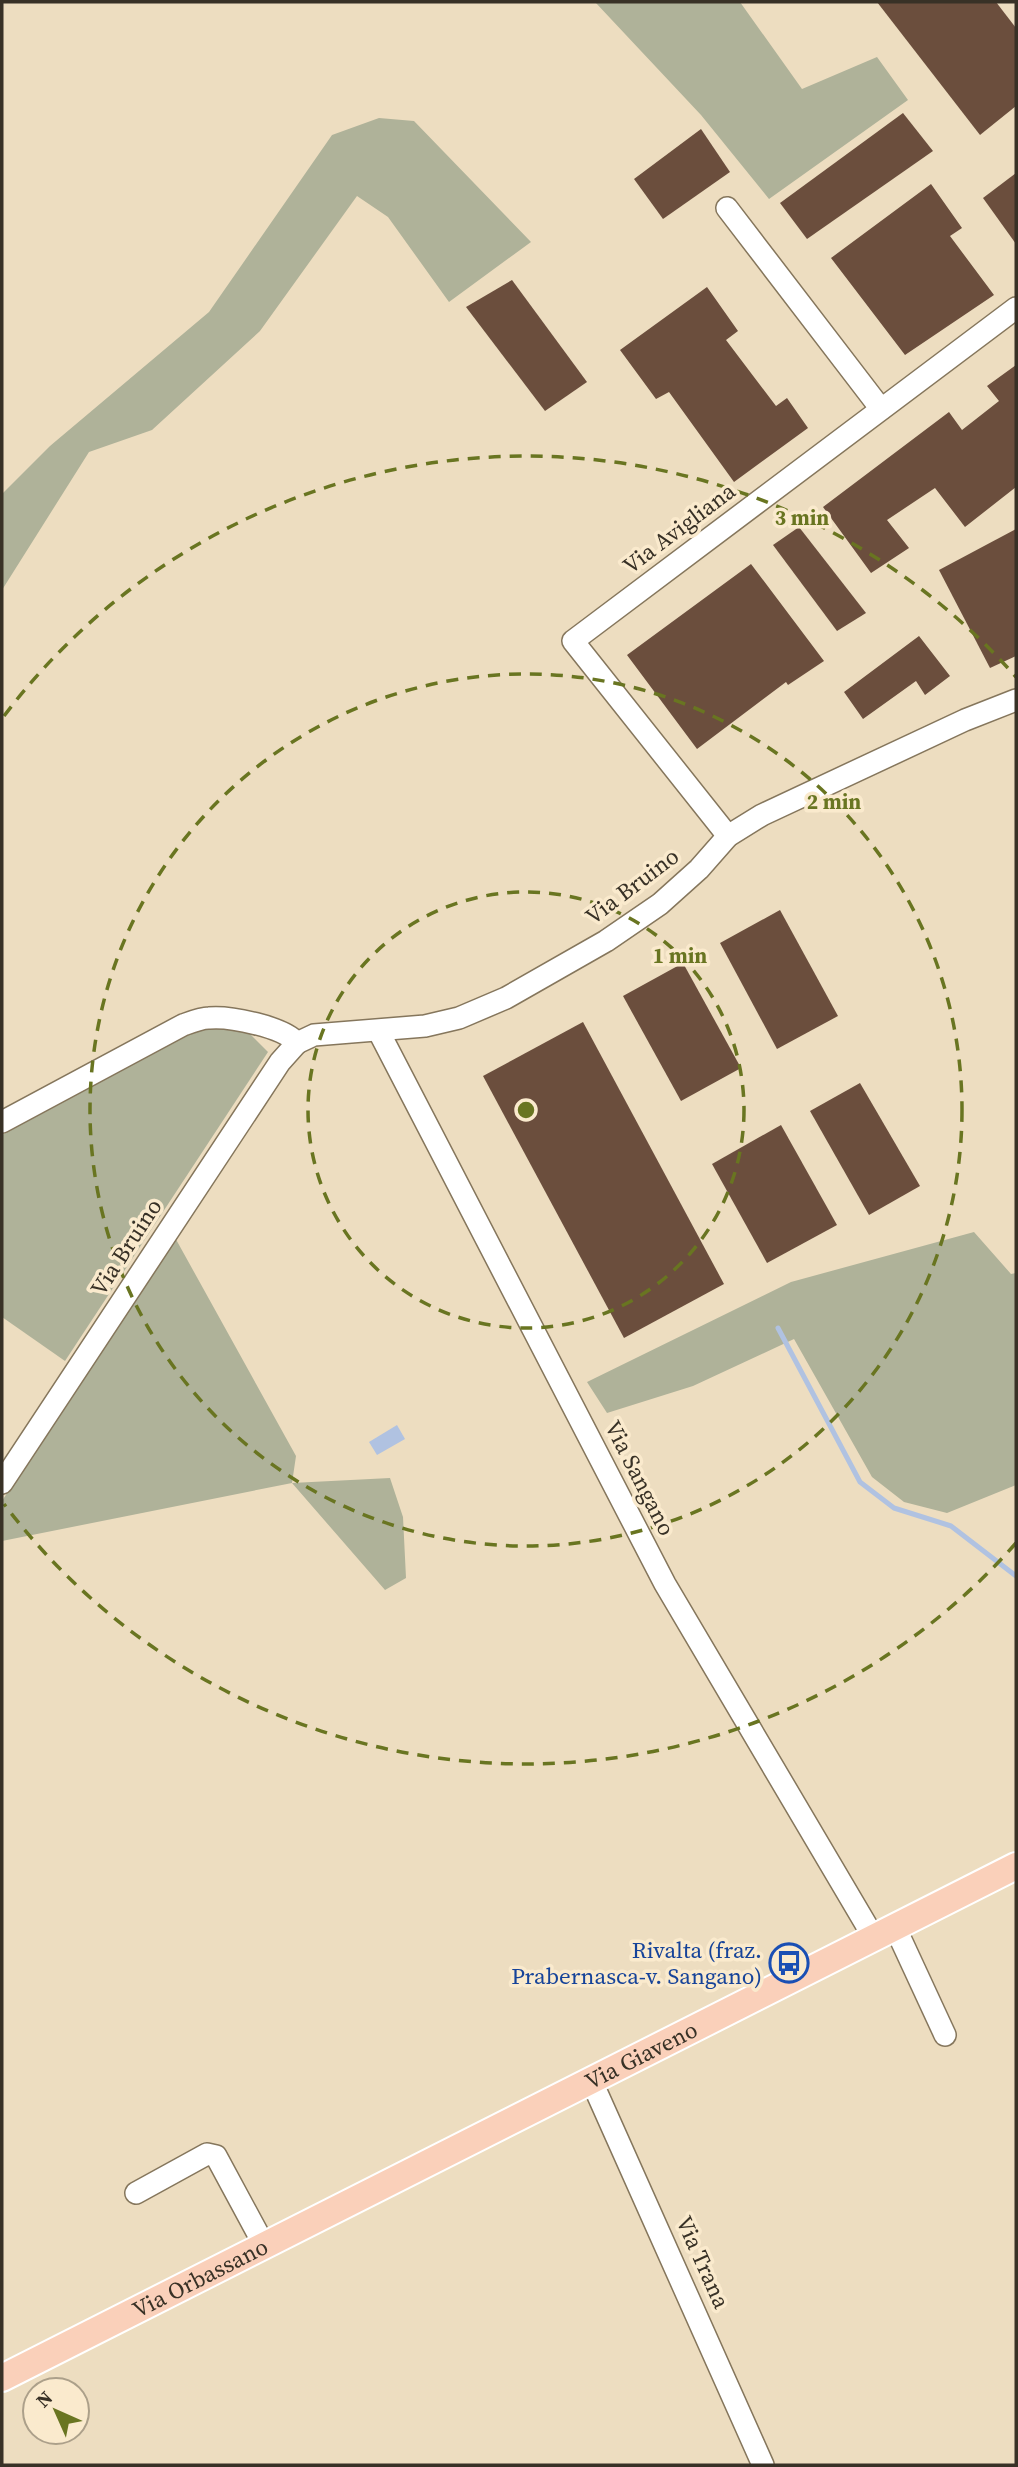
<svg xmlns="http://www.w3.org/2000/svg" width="1018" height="2467" viewBox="0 0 1018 2467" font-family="'Source Serif 4',serif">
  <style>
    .green { fill: #afb299 }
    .water { fill: #b0c2e1 }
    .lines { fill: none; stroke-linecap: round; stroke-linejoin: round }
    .stream { stroke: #b0c2e1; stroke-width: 5 }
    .building { fill: #6b4e3d }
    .minor-casing { stroke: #85765c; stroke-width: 24 }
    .major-casing { stroke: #fff; stroke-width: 30 }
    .minor { stroke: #fff; stroke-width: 21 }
    .major { stroke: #fad0ba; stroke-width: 26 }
    .ring { fill: none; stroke: #697521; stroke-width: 3.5; stroke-dasharray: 12 9 }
    .labels { text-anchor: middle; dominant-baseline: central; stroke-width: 7; stroke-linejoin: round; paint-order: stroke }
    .street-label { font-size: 23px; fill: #383126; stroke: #faeacd }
    .transit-label { font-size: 23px; fill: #164399; stroke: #faeacd; text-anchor: end }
    .centre { fill: #697521; stroke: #faeacd; stroke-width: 3.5 }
    .ring-label { font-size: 21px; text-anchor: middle; font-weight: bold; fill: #697521; stroke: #faeacd; stroke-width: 7; stroke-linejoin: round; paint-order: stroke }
  </style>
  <rect width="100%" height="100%" fill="#edddc0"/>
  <!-- green -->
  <g class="green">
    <path d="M595,2H740L802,89L877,57L908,100L769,199L701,115Z"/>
    <path d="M379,118L414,121L531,242L449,302L388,217L357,196L260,331L152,430L89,452L2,590V494L50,446L209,312L332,135Z"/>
    <path d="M210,1025L246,1030L268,1052L65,1361L2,1317V1135L185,1031Z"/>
    <path d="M974,1232L1011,1274L1016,1273V1485L947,1513L904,1502L872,1477L794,1339L693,1386L607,1413L587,1382L791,1282Z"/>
    <path d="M173,1234L296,1456L292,1483L390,1478L403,1517L406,1578L385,1590L292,1483L2,1541V1501Z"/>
  </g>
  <!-- water -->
  <path class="water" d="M397,1425L405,1439L377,1455L369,1442Z"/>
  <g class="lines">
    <!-- stream -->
    <path class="stream" d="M778,1328L860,1482L894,1508L951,1526L1016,1576"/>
  </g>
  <!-- building -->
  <g class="building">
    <path d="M877,2H996L1016,28V106L980,135Z"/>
    <path d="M903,113L933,151L807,239L780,203Z"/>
    <path d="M701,129L730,172L663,219L634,179Z"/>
    <path d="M1016,173V244L983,198Z"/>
    <path d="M931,184L962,228L950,236L994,295L905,355L831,258Z"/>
    <path d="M512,280L587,382L545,411L466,307Z"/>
    <path d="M707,287L738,331L726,340L776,406L787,398L808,428L734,482L669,392L656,399L620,350Z"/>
    <path d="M1016,365V487L965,527L935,488L887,520L909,548L871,573L823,507L949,412L962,430L999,401L987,386Z"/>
    <path d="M799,527L866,613L837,631L773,545Z"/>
    <path d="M1016,529V656L990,668L939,570Z"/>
    <path d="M751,564L824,661L788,685L786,682L697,749L627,655Z"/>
    <path d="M919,636L950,676L925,695L916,681L863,719L844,692Z"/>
    <path d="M780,910L838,1016L777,1049L720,943Z"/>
    <path d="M683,963L741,1068L681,1101L623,996Z"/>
    <path d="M583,1022L724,1284L624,1338L483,1076Z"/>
    <path d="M860,1083L920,1186L869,1215L810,1111Z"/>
    <path d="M781,1125L837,1225L767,1263L712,1164Z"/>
  </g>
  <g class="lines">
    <!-- minor casing -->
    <g class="minor-casing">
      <g id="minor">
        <path d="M727,208L881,409"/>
        <path d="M728,836L573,641L1016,308"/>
        <path d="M379,1032L665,1584L874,1938"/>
        <path d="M2,1122L183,1025C191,1022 201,1018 209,1018C230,1016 284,1027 297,1043L314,1035L425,1026L459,1018L506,998L606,941L660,904L699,869L728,836L762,815L965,720L1016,700"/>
        <path d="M2,1483L280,1062L297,1043"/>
        <path d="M895,1927L945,2035"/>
        <path d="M592,2082L763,2465"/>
        <path d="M136,2193L207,2154L216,2156L264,2245"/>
      </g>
    </g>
    <!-- major casing -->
    <g class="major-casing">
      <g id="major">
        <path id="s1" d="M2,2378L1016,1866"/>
      </g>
    </g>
    <!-- minor -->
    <use href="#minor" class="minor"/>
    <!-- major -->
    <use href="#major" class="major"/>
  </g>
  <!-- distance rings -->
  <g class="ring">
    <circle cx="526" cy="1110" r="218"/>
    <circle cx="526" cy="1110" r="436"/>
    <path d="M1016 1543A654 654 0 0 1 4 1504M4 716A654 654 0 0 1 1016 677"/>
  </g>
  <!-- icons -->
  <defs>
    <g id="bus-ring" transform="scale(2.0125)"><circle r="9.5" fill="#faeacd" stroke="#1a4fb4" stroke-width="1.5"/><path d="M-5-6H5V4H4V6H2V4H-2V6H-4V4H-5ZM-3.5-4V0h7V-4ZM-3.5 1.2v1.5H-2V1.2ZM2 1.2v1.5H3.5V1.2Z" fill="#1a4fb4"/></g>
  </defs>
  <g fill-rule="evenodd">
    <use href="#bus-ring" x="789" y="1963"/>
  </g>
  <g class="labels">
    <!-- street labels -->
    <g class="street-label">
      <text transform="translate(679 528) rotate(-37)">Via Avigliana</text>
      <text transform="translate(632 886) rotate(-37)">Via Bruino</text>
      <text transform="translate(126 1247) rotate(-57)">Via Bruino</text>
      <text transform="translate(640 1478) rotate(63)">Via Sangano</text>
      <text stroke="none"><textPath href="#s1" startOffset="716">Via Giaveno</textPath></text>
      <text transform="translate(703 2262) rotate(66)">Via Trana</text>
      <text stroke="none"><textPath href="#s1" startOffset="222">Via Orbassano</textPath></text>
    </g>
    <!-- transit labels -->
    <g class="transit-label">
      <text x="762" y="1950">Rivalta (fraz.<tspan x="762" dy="26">Prabernasca-v. Sangano)</tspan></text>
    </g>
  </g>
  <circle cx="526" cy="1110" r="10" class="centre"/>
  <g class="ring-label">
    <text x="802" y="525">3 min</text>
    <text x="834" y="809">2 min</text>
    <text x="680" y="963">1 min</text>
  </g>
  <!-- border -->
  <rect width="1018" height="2467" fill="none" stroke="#383126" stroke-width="7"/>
  <!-- north arrow -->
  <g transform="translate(56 2411) rotate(315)"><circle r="33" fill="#faeacd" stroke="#aca08a" stroke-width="2"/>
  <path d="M0-5L12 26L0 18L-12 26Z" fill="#697521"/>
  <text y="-10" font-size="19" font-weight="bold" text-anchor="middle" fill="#383126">N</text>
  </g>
</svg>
